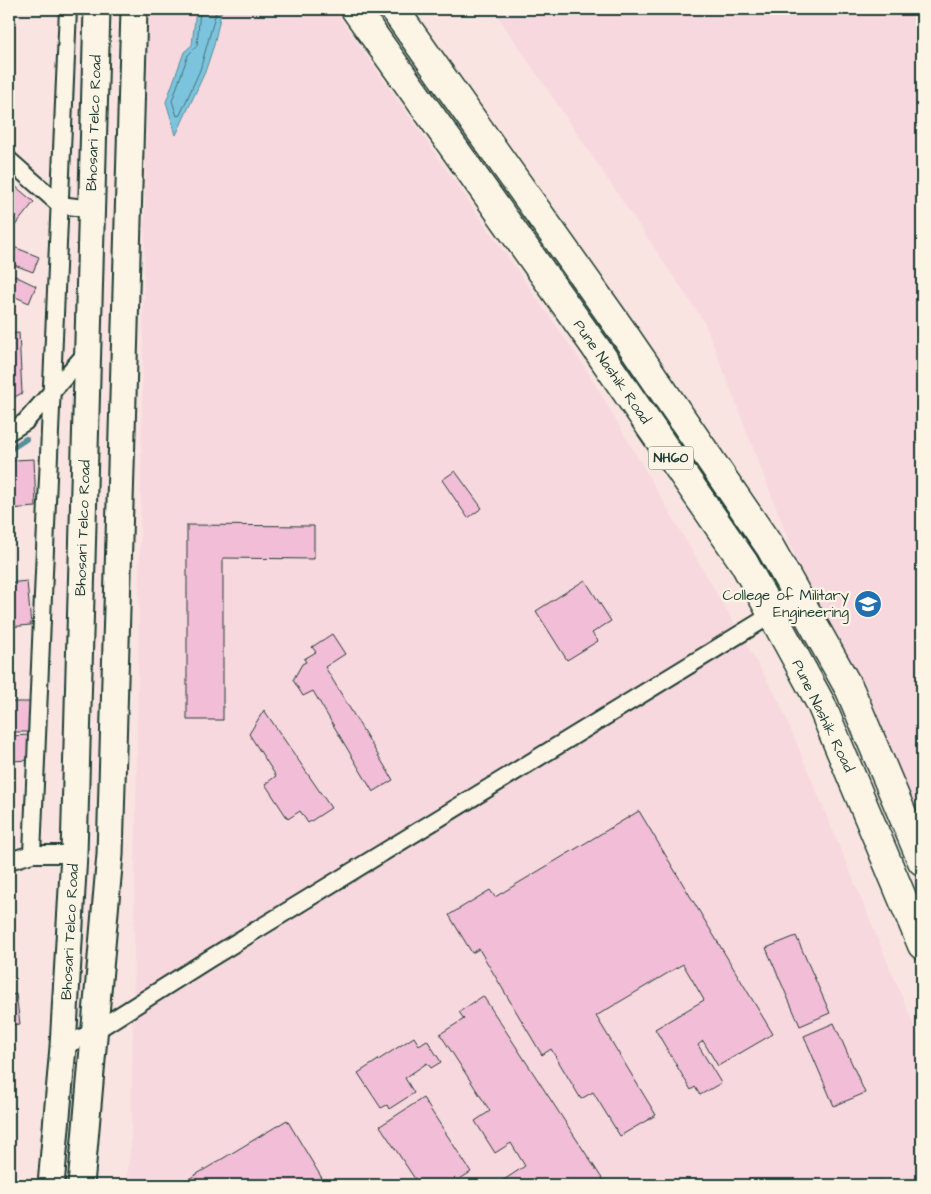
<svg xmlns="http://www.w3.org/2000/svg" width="931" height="1194" viewBox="0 0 931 1194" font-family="'Architects Daughter',sans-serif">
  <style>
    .built { fill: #f7d8de }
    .water { fill: #7cc4dd; stroke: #578e99 }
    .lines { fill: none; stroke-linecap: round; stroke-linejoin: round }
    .shore { stroke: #447378; stroke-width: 1 }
    .stream { stroke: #578e99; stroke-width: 6 }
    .building { fill: #f2bdd7; stroke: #1f3d34 }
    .street-casing { stroke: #1f3d34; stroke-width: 20 }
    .primary-casing { stroke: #1f3d34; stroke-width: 29 }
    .highway-casing { stroke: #1f3d34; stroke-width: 31 }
    .street { stroke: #fcf5e5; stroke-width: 16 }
    .primary { stroke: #fcf5e5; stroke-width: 25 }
    .highway { stroke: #fcf5e5; stroke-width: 28 }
    .labels { text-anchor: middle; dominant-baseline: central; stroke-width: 4.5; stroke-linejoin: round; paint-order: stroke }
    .shield { fill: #fcf5e5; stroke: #617469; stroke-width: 1 }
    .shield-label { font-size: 14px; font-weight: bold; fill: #1f3d34 }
    .street-label { font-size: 15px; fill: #1f3d34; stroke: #fcf5e5 }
    .poi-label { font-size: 15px; fill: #1f3d34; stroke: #fcf5e5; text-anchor: end }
  </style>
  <rect width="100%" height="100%" fill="#f9e4e1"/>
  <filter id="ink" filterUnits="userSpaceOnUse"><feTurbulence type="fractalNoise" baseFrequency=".02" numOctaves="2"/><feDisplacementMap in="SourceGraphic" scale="10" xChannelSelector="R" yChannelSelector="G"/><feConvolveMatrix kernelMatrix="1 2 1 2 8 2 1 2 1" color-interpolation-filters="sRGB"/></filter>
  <g filter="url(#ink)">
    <!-- built -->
    <g class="built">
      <path d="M148,9H334L585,367L778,699L922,1045V1185H126L131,1145Z"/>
      <path d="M493,9H922V886L705,323Z"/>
    </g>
    <!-- water -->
    <path class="water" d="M196,9H222L214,45L205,72L176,135L166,102L184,52L192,45Z"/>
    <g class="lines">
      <!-- shore -->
      <path class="shore" d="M200,9L197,46L188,55L172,101L177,116L180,115L200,70L217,9"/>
      <!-- stream -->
      <path class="stream" d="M9,450L26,439"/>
    </g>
    <!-- building -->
    <g class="building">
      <path d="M9,64L14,72L9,75Z"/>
      <path d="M9,181L34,202L9,233Z"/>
      <path d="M9,245L39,257L33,272L9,263Z"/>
      <path d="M9,273L36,286L29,303L9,294Z"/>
      <path d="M19,333L22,393L9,400V334Z"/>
      <path d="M34,459L36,507L9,509V464L15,460Z"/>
      <path d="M455,471L482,508L468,518L442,480Z"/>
      <path d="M187,525L314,526V559L223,558V720H187Z"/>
      <path d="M585,580L611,621L592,633L598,641L567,660L536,611Z"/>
      <path d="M27,581L31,625L9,627V583Z"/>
      <path d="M332,634L345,654L325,667L393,780L373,792L313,691L303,696L293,680L302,664L306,662L304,659L316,652L312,647Z"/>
      <path d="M9,648H12L15,685H9Z"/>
      <rect x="9" y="702" width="21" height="30"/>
      <path d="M264,710L331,808L308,823L300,811L288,819L265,784L276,776L249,734Z"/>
      <path d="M32,735L33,760L9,761V736Z"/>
      <path d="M639,811L773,1034L718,1066L703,1041L698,1045L721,1083L700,1095L695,1087L691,1090L655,1029L704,1000L683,964L596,1016L656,1115L620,1136L593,1092L581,1099L551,1049L542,1055L479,949L472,953L449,915L490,890L495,897Z"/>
      <path d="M796,936L830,1013L800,1026L766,948Z"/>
      <path d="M9,978L11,995L16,994L20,1024L9,1025Z"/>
      <path d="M483,996L605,1183L601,1185H496L525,1166L511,1143L495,1153L475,1121L490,1111L440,1034L464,1019L459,1012Z"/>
      <path d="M834,1023L865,1093L834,1106L804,1036Z"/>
      <path d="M414,1037L419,1045L427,1040L441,1062L431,1068L427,1063L405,1078L414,1093L389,1109L387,1105L381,1108L358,1073Z"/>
      <path d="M423,1098L471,1172L450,1185H419L380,1126Z"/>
      <path d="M287,1120L326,1185H190L187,1180Z"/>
      <path d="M881,1180L884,1185H872Z"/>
    </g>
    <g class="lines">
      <!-- street casing -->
      <g class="street-casing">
        <g id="street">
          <path d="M9,160L60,205L92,209"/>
          <path d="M9,432L25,422L88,351"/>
          <path d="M32,854L68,9"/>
          <path d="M9,861L32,854H74"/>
          <path d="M63,1047L95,1031L209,959L799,598"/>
        </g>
      </g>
      <!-- primary casing -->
      <g class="primary-casing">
        <g id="primary">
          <path d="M51,1185L63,1047L74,854L97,9"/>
          <path d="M81,1185L110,855L134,9"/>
        </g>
      </g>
      <!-- highway casing -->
      <g class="highway-casing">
        <g id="highway">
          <path d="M355,9L594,345L744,563L821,704L922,945"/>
          <path d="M394,9L620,328L770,547L850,690L922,861"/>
        </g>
      </g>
      <!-- street -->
      <use href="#street" class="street"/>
      <!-- primary -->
      <use href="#primary" class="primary"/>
      <!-- highway -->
      <use href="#highway" class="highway"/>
    </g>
  </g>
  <!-- icons -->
  <defs>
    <g id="university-disc" transform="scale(1.4375)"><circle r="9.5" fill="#1f6fb2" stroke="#fcf5e5"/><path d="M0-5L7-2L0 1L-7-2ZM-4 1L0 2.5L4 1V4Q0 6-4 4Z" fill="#fff"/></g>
  </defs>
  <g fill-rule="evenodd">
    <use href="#university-disc" x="868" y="604"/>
  </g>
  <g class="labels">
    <!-- shield labels -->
    <rect class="shield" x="648.5" y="446.5" width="45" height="23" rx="4"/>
    <g class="shield-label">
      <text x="671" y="458">NH60</text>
    </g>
    <!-- street labels -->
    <g class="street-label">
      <text transform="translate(94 123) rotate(-88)">Bhosari Telco Road</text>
      <text transform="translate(612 372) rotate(55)">Pune Nashik Road</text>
      <text transform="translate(83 528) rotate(-88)">Bhosari Telco Road</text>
      <text transform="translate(823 716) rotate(64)">Pune Nashik Road</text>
      <text transform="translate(70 932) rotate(-87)">Bhosari Telco Road</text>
    </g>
    <!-- poi labels -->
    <g class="poi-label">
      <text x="849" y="595">College of Military<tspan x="849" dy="17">Engineering</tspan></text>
    </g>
  </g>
  <!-- margin -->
  <rect width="931" height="1194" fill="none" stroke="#fcf5e5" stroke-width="30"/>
  <rect x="15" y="15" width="901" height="1164" fill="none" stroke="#1f3d34" stroke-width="2" filter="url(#ink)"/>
</svg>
